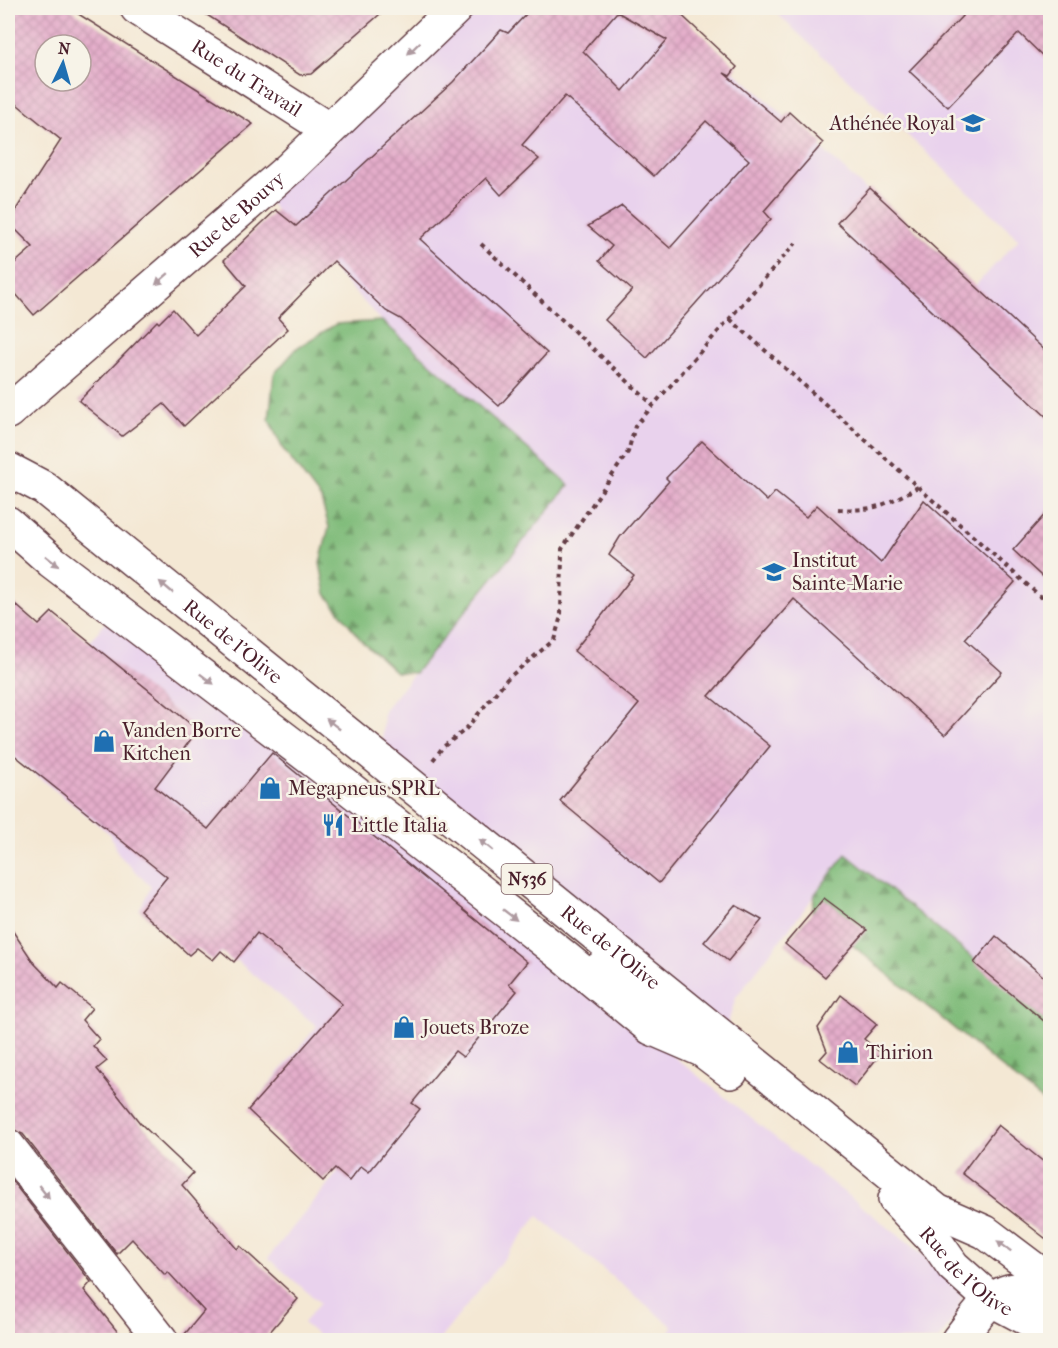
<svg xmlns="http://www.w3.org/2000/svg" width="1058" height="1348" viewBox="0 0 1058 1348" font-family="'IM FELL French Canon',serif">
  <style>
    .built { fill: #e9d2ed }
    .forest { fill: url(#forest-firs); stroke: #656e52; stroke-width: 1.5 }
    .building { fill: url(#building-cross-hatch); fill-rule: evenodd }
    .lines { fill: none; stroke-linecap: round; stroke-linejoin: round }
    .minor-casing { stroke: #643d44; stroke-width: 36 }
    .major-casing { stroke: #643d44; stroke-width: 36 }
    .path { stroke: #643d44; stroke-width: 4; stroke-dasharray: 4.5 4.5; stroke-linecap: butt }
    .minor { stroke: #fff; stroke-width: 33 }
    .major { stroke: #fff; stroke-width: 33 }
    .oneway { fill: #ae9aa0 }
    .labels { text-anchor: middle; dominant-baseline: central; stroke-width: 5; stroke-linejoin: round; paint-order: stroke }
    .shield { fill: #f7f3e8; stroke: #7e5f64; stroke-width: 1.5 }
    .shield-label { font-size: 18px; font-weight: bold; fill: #4a1f2b }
    .street-label { font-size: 20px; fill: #4a1f2b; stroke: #f7f3e8 }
    .poi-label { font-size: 20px; fill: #4a1f2b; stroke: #f7f3e8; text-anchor: start }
  </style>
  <defs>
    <pattern id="forest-firs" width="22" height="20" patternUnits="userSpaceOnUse" patternTransform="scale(1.5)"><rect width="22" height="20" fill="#80bc7a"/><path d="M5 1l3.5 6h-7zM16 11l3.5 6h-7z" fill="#6b9864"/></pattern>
    <pattern id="building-cross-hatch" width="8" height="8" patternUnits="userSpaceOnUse" patternTransform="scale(1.5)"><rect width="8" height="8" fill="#e4adca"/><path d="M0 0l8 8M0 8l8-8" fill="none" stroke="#c594ae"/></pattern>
  </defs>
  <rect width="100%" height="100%" fill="#f7f3e8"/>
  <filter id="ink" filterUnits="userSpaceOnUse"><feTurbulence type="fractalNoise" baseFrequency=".0167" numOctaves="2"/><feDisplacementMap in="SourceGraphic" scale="12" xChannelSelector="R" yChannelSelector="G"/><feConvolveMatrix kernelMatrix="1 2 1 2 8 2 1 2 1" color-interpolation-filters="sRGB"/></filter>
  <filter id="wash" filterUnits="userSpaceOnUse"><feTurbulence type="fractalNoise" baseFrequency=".008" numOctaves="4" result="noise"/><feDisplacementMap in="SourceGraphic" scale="24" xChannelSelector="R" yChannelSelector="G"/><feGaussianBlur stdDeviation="1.35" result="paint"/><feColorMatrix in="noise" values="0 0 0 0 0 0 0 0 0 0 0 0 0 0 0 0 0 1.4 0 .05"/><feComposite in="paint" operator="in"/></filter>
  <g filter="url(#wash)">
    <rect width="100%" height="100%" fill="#f4e8d4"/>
    <!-- built -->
    <g class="built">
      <path d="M456,8H663L821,148L972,289L1019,239L771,8H1050V1021L846,855L736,997L723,1040L381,766L384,710L569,485L382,321L260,193Z"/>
      <path d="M114,611L953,1279L962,1294L959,1311L938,1340H667L672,1326L538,1216L439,1340H324L303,1323L320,1303L268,1258L338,1172L254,1103L317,1026L236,960L234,963L222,952L213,961L197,949L189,956L173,941L175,939L139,910L151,887L119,855L110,834L8,753V746Z"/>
    </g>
    <!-- forest -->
    <g class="forest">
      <path d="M382,321L569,485L415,673L396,672L361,640L326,594L320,563L329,527L321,499L283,449L269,420L274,374L298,347L336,324Z"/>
      <path d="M846,854L1050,1021V1107L812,912L815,894Z"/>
    </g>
    <g id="blocks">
      <!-- building -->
      <g class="building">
        <path d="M8,8H69L253,124L34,315L8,285V269L33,247L8,222L61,140L8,97ZM45,45H81V81H45Z"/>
        <path d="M196,8H387L311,74L300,75Z"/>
        <path d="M532,8H674L737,67L730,76L724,73L781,122L789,112L823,143L764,211L771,219L647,358L605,320L632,290L599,261L612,246L588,226L622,206L670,248L749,160L706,121L654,176L565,96L522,145L539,159L501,195L486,178L420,239L547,353L499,406L401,319L386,311L334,261L278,318L288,329L184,426L164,404L122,436L79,401L157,321L159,323L173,309L196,335L246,286L224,260L261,224L276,210L296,226L453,82L501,30L508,33ZM617,12L667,40L623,91L583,51Z"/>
        <path d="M970,8H1050V63L1019,33L948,107L909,71Z"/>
        <path d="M870,188L1050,355V420L837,223Z"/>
        <path d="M702,441L767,501L775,492L806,517L817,505L881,563L924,500L1015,582L965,639L1002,672L945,735L794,599L709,696L770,746L659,883L560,801L639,704L574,651L634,575L609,555L620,537L669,481L666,478Z"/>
        <path d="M1050,509V584L1013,550Z"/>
        <path d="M8,598L39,625L52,612L198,730L155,787L208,829L272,753L527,962L509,984L517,991L463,1057L455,1051L412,1103L420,1109L369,1172L361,1166L349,1181L335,1169L323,1181L248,1110L342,1004L257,933L234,962L221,951L213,960L197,948L189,955L140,910L167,877L8,750Z"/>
        <path d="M824,898L867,930L825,977L785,944Z"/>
        <path d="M735,905L762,920L728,961L704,942Z"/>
        <path d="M8,924L34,963L58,988L62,983L92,1008L82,1020L99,1039L93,1046L107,1061L97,1069L140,1123L193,1173L182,1185L237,1249L240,1246L298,1299L262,1341H179L204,1311L168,1272L165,1275L132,1239L117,1254L23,1134L8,1128Z"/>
        <path d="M996,936L1050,982V1026L974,963Z"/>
        <path d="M841,995L877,1024L864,1039L881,1053L855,1086L820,1059L827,1051L818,1028Z"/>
        <path d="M998,1125L1050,1167V1242L962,1173Z"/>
        <path d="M8,1176L91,1282L84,1290L125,1341H8Z"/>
      </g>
    </g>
  </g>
  <g filter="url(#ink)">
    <use href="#blocks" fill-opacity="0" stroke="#643d44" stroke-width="1.5"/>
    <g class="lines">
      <!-- minor casing -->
      <g class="minor-casing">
        <g id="minor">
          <path id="s1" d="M137,8L328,129"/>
          <path id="s2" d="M8,412L291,167L456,8"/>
          <path d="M593,979L601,968L620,978L659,1013L708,1037"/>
          <path d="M8,1146L161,1340"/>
          <path d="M958,1340C985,1306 1004,1270 1050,1304"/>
        </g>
      </g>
      <!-- major casing -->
      <g class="major-casing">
        <g id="major">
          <path id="s3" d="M8,469L44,488L937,1211L985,1232L1050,1281"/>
          <path d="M8,523L51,561L322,767L562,955L651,1028L702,1050L731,1072"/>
          <path id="s4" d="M895,1199L939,1246L953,1266L990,1299L1050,1331"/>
        </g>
      </g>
      <!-- path -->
      <g class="path">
        <path d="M481,244L653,405"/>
        <path d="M730,319L1050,605"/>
        <path d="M838,509C875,512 886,504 918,487"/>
        <path d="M433,760L443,747L465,730L507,679L554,640L561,616L562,549L628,452L635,426L796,243"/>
      </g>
      <!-- minor -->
      <use href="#minor" class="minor"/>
      <!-- major -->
      <use href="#major" class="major"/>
    </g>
    <!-- one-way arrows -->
    <defs><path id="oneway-solid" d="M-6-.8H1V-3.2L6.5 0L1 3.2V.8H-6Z" transform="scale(1.5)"/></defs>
    <g class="oneway">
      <use href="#oneway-solid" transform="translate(414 48) rotate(136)"/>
      <use href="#oneway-solid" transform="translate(162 279) rotate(139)"/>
      <use href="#oneway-solid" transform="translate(52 561) rotate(39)"/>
      <use href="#oneway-solid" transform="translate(166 587) rotate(-140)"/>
      <use href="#oneway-solid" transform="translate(207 679) rotate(37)"/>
      <use href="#oneway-solid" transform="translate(333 724) rotate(-142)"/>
      <use href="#oneway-solid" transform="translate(486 845) rotate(-141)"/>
      <use href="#oneway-solid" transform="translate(510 915) rotate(38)"/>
      <use href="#oneway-solid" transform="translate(44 1192) rotate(52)"/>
      <use href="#oneway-solid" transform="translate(1004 1246) rotate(-143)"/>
    </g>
  </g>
  <!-- icons -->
  <defs>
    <g id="school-bare" transform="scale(1.8)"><path d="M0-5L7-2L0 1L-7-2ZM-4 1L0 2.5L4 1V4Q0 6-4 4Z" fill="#1f6fb2" stroke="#f7f3e8" stroke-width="2.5" paint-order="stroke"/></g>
    <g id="shop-bare" transform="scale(1.8)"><path d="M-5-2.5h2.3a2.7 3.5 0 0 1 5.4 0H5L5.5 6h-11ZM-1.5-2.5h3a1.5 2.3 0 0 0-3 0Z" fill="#1f6fb2" stroke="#f7f3e8" stroke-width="2.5" paint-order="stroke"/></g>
    <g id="restaurant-bare" transform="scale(1.8)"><path d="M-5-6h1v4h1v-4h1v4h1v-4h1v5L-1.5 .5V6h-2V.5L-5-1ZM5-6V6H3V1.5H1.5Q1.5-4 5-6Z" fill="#1f6fb2" stroke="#f7f3e8" stroke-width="2.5" paint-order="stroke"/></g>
  </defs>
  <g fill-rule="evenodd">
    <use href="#school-bare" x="973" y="123"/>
    <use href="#school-bare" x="774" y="572"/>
    <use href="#shop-bare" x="104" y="741"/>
    <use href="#shop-bare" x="270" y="788"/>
    <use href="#restaurant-bare" x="333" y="825"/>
    <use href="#shop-bare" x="404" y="1027"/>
    <use href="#shop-bare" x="848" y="1052"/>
  </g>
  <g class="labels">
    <!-- shield labels -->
    <rect class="shield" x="501.5" y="864" width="51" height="30" rx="4.5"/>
    <g class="shield-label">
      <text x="527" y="879">N536</text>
    </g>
    <!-- street labels -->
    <g class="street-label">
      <text stroke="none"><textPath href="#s1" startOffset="130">Rue du Travail</textPath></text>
      <text stroke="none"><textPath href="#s2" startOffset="302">Rue de Bouvy</textPath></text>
      <text stroke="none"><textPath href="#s3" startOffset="284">Rue de l'Olive</textPath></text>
      <text stroke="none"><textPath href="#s3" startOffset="770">Rue de l'Olive</textPath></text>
      <text stroke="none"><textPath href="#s4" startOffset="102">Rue de l'Olive</textPath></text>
    </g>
    <!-- poi labels -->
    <g class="poi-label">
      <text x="955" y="123" text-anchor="end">Athénée Royal</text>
      <text x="792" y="560">Institut<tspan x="792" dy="23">Sainte-Marie</tspan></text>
      <text x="122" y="730">Vanden Borre<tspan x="122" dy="23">Kitchen</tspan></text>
      <text x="288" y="788">Megapneus SPRL</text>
      <text x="351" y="825">Little Italia</text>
      <text x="422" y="1027">Jouets Broze</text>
      <text x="866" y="1052">Thirion</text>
    </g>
  </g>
  <!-- margin -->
  <rect width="1058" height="1348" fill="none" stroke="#f7f3e8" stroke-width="30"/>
  <!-- north arrow -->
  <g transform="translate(63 63) rotate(5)"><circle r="28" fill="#f7f3e8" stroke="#b29e9c" stroke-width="1.5"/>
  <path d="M0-4.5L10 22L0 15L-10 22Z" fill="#1f6fb2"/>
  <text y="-9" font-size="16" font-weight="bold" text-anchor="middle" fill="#4a1f2b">N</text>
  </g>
</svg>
